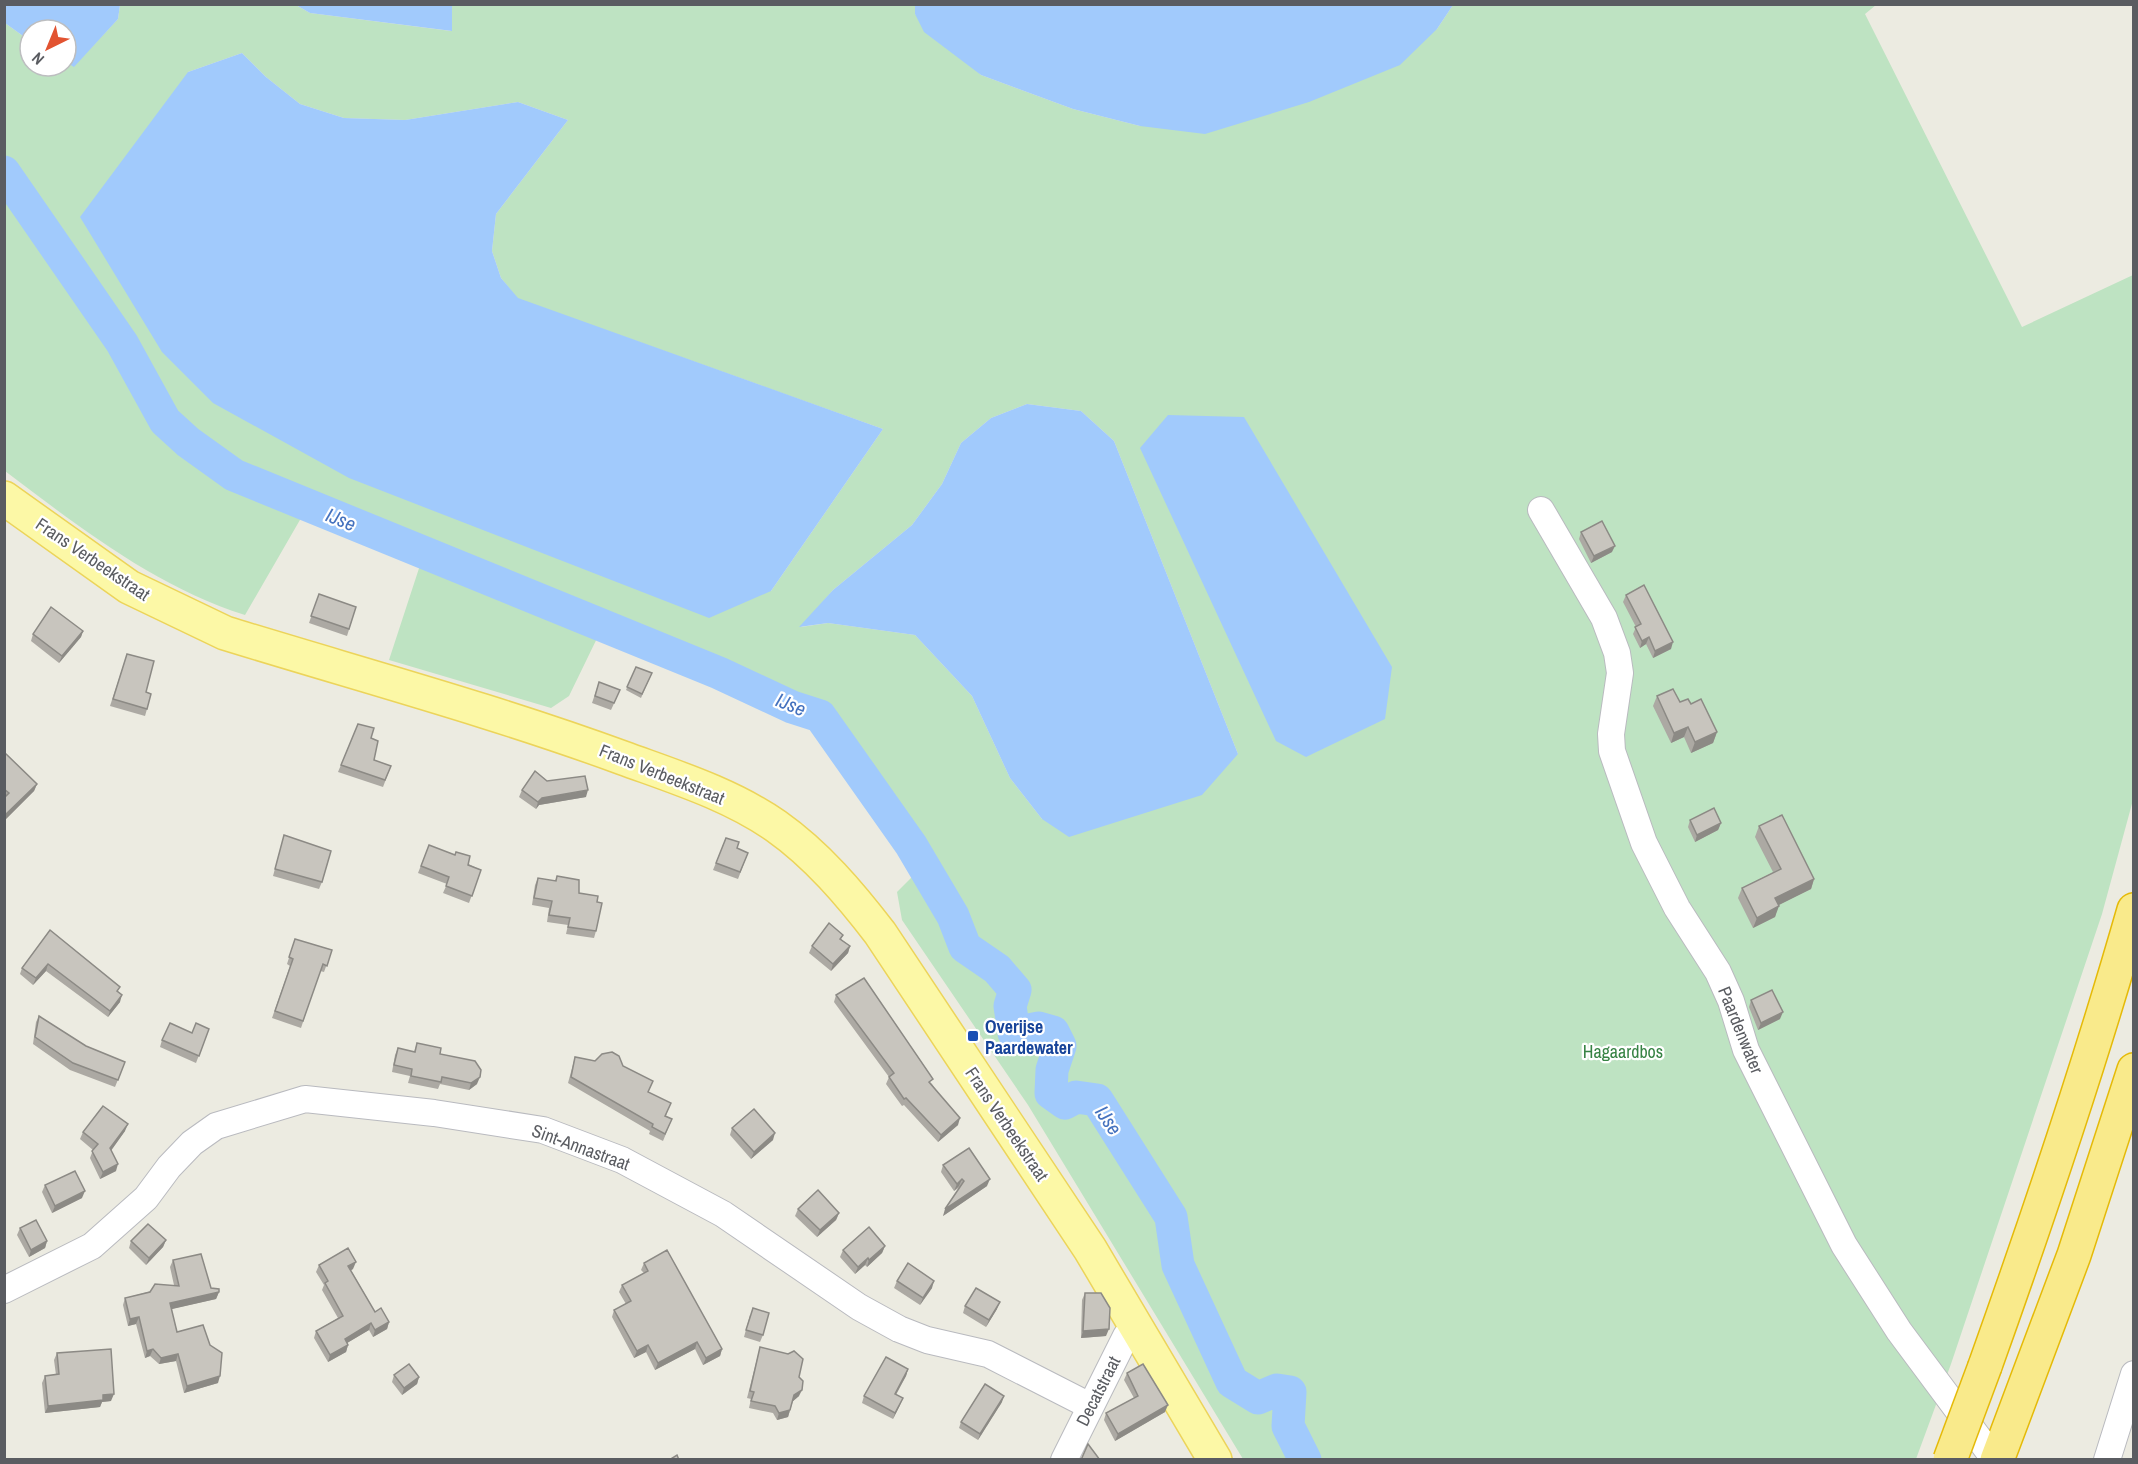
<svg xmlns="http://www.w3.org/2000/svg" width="2138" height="1464" viewBox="0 0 2138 1464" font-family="'Archivo Narrow',sans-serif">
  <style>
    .green { fill: #bee3c2; fill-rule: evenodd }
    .water { fill: #a1cafc }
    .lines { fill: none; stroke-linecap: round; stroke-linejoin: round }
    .river { stroke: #a1cafc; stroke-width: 33 }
    .minor-casing { stroke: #b9babf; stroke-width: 28 }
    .major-casing { stroke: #ecd45a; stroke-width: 36 }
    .highway-casing { stroke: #e5ba08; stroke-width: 36 }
    .minor { stroke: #fff; stroke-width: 26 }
    .major { stroke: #fcf8a6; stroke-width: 33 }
    .highway { stroke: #f9ea8b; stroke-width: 33 }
    .highway-bridge-casing { stroke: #e5ba08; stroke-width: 36; stroke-linecap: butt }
    .highway-bridge { stroke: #f9ea8b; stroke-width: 33 }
    .wall { fill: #aca9a3 }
    .shaded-wall { fill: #8c8a85 }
    .building { fill: #c8c5be; stroke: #8c8a85; stroke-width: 1.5 }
    .transit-dot { fill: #1a4fb4; stroke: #fff; stroke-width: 2 }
    .labels { text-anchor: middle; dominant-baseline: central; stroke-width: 4.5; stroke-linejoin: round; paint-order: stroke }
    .street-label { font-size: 18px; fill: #5a5c61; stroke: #fff }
    .transit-label { font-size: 18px; font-weight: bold; fill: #164399; stroke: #fff; text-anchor: start }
    .park-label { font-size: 18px; fill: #378344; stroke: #fff }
    .water-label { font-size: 20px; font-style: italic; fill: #4572be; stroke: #fff }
  </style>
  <rect width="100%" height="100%" fill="#ecebe1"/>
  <!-- green -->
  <path class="green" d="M120,5H296L310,13L451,31L452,5H915V14L981,75L1073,109L1140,126L1437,29L1453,5H1876L1865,14L2022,327L2133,275V800L2102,914L1951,1364L1916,1459H1243L1028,1105L902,920L897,892L923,866L820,716L792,707L719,673L603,626L569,696L551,708L389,660L424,553L308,506L245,615C156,587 79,527 5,471V23L30,41V66H66V62L74,66L118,19ZM242,53L266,77L300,104L344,118L405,120L518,102L568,120L496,214L492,251L501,278L518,299L883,429L771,591L188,72ZM1027,404L1081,411L1114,441L1238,754L1042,819L1010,778L972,696L915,635L828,623L801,627L833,590L912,525L942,484L961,443L991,418Z"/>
  <!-- water -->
  <g class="water">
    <path d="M5,4H120V5L118,19L74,67L66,62V30H30V41L5,23Z"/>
    <path d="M296,5H452V31L310,13Z"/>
    <path d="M915,5V4L1453,5L1437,29L1400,65L1309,102L1205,134L1140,126L1073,109L981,75L924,32L915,14Z"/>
    <path d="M242,53L266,77L300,104L344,118L405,120L518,102L568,120L496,214L492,251L501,278L518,298L883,429L771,591L709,618L349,478L213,403L162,352L80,217L188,72Z"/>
    <path d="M1027,404L1081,411L1114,441L1238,754L1202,795L1069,837L1042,819L1010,778L972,696L915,635L828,623L799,627L833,590L912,525L942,484L961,443L991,418Z"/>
    <path d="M1168,415L1244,417L1392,667L1385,719L1306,757L1276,741L1140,448Z"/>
  </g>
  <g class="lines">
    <!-- river -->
    <path class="river" d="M4,172L122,343L165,421L188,442L234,475L719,673L792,707L820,716L911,845L953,916L965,947L997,969L1015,990L1010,1006L1014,1033L1039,1028L1053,1032L1060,1046L1052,1070L1051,1093L1065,1103L1076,1097L1097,1100L1171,1217L1178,1265L1232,1382L1258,1398L1277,1390L1290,1392L1288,1426L1305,1460"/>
    <!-- minor casing -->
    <g class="minor-casing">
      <g id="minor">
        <path d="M1541,510L1604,618L1617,653L1620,673L1611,734L1612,751L1644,843L1677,908L1718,972L1731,1001L1746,1050L1844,1245L1899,1331L1995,1460"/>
        <path d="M4,1290L92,1246L146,1198L169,1167L192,1143L216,1126L305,1099L434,1113L543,1130L622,1160L723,1214L859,1307L899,1329L927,1340L988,1354L1090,1406"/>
        <path d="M1064,1460L1126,1336L1136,1325"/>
        <path d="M2107,1460L2134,1374"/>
      </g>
    </g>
    <!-- major casing -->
    <g class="major-casing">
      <path id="major" d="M4,498L129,587L225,633C358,674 492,710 623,758C675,777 730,794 776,826C817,855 850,894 880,933L1090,1249L1215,1460"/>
    </g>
    <!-- highway casing -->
    <g class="highway-casing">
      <g id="highway">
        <path d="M1985,1366C2039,1215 2090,1064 2134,910"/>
        <path d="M1997,1460L2074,1255L2134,1070"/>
      </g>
    </g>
    <!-- minor -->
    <use href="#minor" class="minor"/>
    <!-- major -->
    <use href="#major" class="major"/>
    <!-- highway -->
    <use href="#highway" class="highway"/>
    <!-- highway-bridge casing -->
    <g class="highway-bridge-casing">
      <path id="highway-bridge" d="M1950,1460L1985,1366"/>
    </g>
    <!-- highway-bridge -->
    <use href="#highway-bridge" class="highway-bridge"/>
  </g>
  <!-- wall -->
  <g class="wall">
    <path d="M1581,532L1612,552L1591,563L1579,539Z"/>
    <path d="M319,594L356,607L347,636L309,623Z"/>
    <path d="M1626,595L1671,649L1653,658L1646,644L1640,648L1633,634L1636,627L1623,602Z"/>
    <path d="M83,631L81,637L59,663L31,641L33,634Z"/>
    <path d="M127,654L146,692L147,709L145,716L110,706Z"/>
    <path d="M636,667L652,673L641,698L626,690Z"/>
    <path d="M599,682L617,697L611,710L592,703Z"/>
    <path d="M1657,696L1680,702L1691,704L1717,732L1713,743L1691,753L1684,737L1671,743L1653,706Z"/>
    <path d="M358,724L374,760L391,766L383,787L338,772Z"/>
    <path d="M4,752L37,784L34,791L4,821Z"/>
    <path d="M522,790L586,797L539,805L536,809L519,797Z"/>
    <path d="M1690,820L1721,823L1718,830L1695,842L1688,827Z"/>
    <path d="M1759,826L1814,879L1811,889L1778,905L1775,917L1753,928L1738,898L1742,888L1773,872L1755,837Z"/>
    <path d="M284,835L322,882L319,889L273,876Z"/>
    <path d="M726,838L737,848L748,853L738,879L713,870Z"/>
    <path d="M429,845L481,870L469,903L443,893L447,884L418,873Z"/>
    <path d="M557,876L579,893L597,902L596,931L594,938L566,934L568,925L547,922L549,908L532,905L535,885L538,878L555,881Z"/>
    <path d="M50,930L118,992L120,1002L108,1017L46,971L33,985L20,974L22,968Z"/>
    <path d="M843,935L841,939L850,946L848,953L831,971L809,953L812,946Z"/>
    <path d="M295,939L332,950L324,972L320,971L301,1028L272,1018L290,966L287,964Z"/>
    <path d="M836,995L932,1084L958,1125L938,1142L904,1105L902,1106L886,1084L889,1077L834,1002Z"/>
    <path d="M1751,1000L1780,1019L1758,1030L1749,1007Z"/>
    <path d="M39,1016L86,1046L125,1062L115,1087L70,1070L33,1044L36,1022Z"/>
    <path d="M209,1029L196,1063L160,1047L162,1040Z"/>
    <path d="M417,1043L440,1054L477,1084L469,1090L440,1084L438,1089L408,1083L410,1076L392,1072L395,1055L398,1048L414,1052Z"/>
    <path d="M575,1057L623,1066L653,1081L648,1092L668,1110L666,1116L672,1119L663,1141L649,1134L650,1131L568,1083Z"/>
    <path d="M732,1128L773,1140L751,1159L730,1135Z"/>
    <path d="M125,1131L111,1150L116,1171L100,1179L90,1158L93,1150L80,1139L83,1132Z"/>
    <path d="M943,1165L987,1186L943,1216L960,1187L954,1191L941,1172Z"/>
    <path d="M45,1185L82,1198L52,1213L42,1192Z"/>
    <path d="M798,1209L839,1213L836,1220L817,1237L795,1216Z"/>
    <path d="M20,1228L47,1241L45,1248L29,1257L17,1235Z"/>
    <path d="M166,1240L163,1247L146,1265L129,1248L131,1241Z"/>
    <path d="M885,1246L882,1253L867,1267L865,1265L855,1274L840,1257L843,1250Z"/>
    <path d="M173,1260L211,1288L219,1292L216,1299L171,1309L177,1332L218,1383L184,1393L176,1361L159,1364L150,1356L145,1358L136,1324L128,1326L123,1305L125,1298L174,1285L170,1267Z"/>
    <path d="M644,1263L722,1349L720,1356L703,1365L695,1349L655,1370L646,1352L634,1358L612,1317L614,1310L626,1304L619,1292L622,1285L644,1273L641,1270Z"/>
    <path d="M319,1265L353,1269L351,1270L375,1312L389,1322L387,1329L373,1337L369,1330L347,1343L348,1345L346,1352L328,1362L314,1338L316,1331L338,1318L322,1290L324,1285L316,1272Z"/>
    <path d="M897,1281L932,1288L920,1305L894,1288Z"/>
    <path d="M1085,1293L1106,1336L1081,1338L1082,1300Z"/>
    <path d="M965,1306L997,1309L986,1327L963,1313Z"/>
    <path d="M750,1315L763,1335L760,1342L744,1337Z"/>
    <path d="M760,1347L799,1377V1396L793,1401L788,1417L777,1420L773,1413L749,1408L751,1399L747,1398Z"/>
    <path d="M57,1353L111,1401L102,1402L100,1407L45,1413L42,1383L45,1376L56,1375L54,1360Z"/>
    <path d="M908,1369L906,1376L896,1395L900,1405L893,1419L862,1403L864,1396Z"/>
    <path d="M1127,1373L1165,1412L1115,1441L1104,1420L1106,1413L1134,1398L1124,1380Z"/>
    <path d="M394,1375L419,1377L417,1384L402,1395L392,1382Z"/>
    <path d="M1002,1402L978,1440L959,1428L961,1422Z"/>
  </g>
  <!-- shaded-wall -->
  <g class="shaded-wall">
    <path d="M1615,546L1612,552L1591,563L1594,556Z"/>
    <path d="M83,631L81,637L59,663L62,656Z"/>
    <path d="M1649,637L1646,644L1640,648L1642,641Z"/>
    <path d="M1673,642L1671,649L1653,658L1655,651Z"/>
    <path d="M1688,727L1684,737L1671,743L1674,733Z"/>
    <path d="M1717,732L1713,743L1691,753L1695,742Z"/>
    <path d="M37,784L34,791L4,821V816Z"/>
    <path d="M588,790L586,797L539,805L536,809L538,802L542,798Z"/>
    <path d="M1721,823L1718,830L1695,842L1697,835Z"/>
    <path d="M1814,879L1811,889L1771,909L1775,898Z"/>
    <path d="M1779,906L1775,917L1753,928L1757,918Z"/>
    <path d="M850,946L848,953L831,971L833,964Z"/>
    <path d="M48,964L46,971L33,985L36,978Z"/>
    <path d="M122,995L120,1002L108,1017L110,1011Z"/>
    <path d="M1783,1012L1780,1019L1758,1030L1761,1023Z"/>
    <path d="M480,1077L477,1084L469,1090L471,1083Z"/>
    <path d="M960,1118L958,1125L938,1142L941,1135Z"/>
    <path d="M128,1124L125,1131L108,1155L110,1148Z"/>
    <path d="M775,1133L773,1140L751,1159L754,1152Z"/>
    <path d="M118,1164L116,1171L100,1179L103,1172Z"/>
    <path d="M962,1179L959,1186L954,1191L957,1184Z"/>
    <path d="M990,1179L987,1186L943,1216L945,1209Z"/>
    <path d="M85,1191L82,1198L52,1213L55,1206Z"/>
    <path d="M839,1213L836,1220L817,1237L820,1230Z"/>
    <path d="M166,1240L163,1247L146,1265L149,1258Z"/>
    <path d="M47,1241L45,1248L29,1257L31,1250Z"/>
    <path d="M885,1246L882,1253L867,1267L869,1260Z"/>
    <path d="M868,1258L865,1265L855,1274L858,1267Z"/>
    <path d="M356,1262L353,1269L346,1273L348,1266Z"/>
    <path d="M934,1281L932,1288L920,1305L923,1298Z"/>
    <path d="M219,1292L216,1299L168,1310L170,1303Z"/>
    <path d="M1000,1302L997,1309L986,1327L989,1320Z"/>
    <path d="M139,1317L136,1324L128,1326L130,1319Z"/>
    <path d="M389,1322L387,1329L373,1337L375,1330Z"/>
    <path d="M371,1323L369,1330L342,1346L345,1339Z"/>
    <path d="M1109,1329L1106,1336L1081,1338L1083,1331Z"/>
    <path d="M697,1342L695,1349L655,1370L658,1363Z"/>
    <path d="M348,1345L346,1352L328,1362L330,1355Z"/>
    <path d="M648,1345L646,1352L634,1358L637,1351Z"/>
    <path d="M153,1349L150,1356L145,1358L147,1351Z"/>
    <path d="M722,1349L720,1356L703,1365L706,1358Z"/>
    <path d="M178,1354L176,1361L159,1364L161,1358Z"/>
    <path d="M908,1369L906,1376L892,1401L895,1394Z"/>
    <path d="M220,1376L218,1383L184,1393L187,1386Z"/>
    <path d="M419,1377L417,1384L402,1395L404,1388Z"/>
    <path d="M802,1390L799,1396L792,1402L794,1395Z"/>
    <path d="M114,1394L111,1401L102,1402L100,1407L45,1413L48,1406L103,1395Z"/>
    <path d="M1004,1396L1002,1402L978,1440L980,1434Z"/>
    <path d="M903,1398L900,1405L893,1419L895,1413Z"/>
    <path d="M1168,1405L1165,1412L1115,1441L1118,1434Z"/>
    <path d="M790,1410L788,1417L777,1420L779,1413Z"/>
  </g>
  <!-- building -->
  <g class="building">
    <path d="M1602,521L1615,546L1594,556L1581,532Z"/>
    <path d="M1644,585L1673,642L1655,651L1649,637L1642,641L1635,627L1641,624L1626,595Z"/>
    <path d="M319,594L356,607L349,629L311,616Z"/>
    <path d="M51,607L83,631L62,656L33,634Z"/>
    <path d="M127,654L154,661L146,692L151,694L147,709L113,699Z"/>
    <path d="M636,667L652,673L642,694L627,687Z"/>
    <path d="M599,682L620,690L614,703L595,696Z"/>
    <path d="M1673,689L1680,702L1688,699L1691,704L1701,699L1717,732L1695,742L1688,727L1674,733L1657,696Z"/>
    <path d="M358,724L374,728L371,738L378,741L374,760L391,766L385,780L341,765Z"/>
    <path d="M4,752L37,784L4,816V798L9,793L4,789Z"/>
    <path d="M535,771L547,781L585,776L588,790L542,798L538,802L522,790Z"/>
    <path d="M1714,808L1721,823L1697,835L1690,820Z"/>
    <path d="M1782,815L1814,879L1775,898L1779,906L1757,918L1742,888L1781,869L1759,826Z"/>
    <path d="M284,835L331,851L322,882L275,869Z"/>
    <path d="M726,838L739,842L737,848L748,853L740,872L716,863Z"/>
    <path d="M429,845L455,855L456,852L470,856L468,865L481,870L472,896L446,886L449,877L421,866Z"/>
    <path d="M557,876L579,880V893L598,896L597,902L602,903L596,931L568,927L570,918L549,915L552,901L534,898L538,878L556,881Z"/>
    <path d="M829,923L843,935L840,939L850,946L833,964L812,946Z"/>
    <path d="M50,930L120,987L117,991L122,995L110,1011L48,964L36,978L22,968Z"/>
    <path d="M295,939L332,950L327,966L323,964L303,1021L275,1011L293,959L289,957Z"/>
    <path d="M864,978L933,1079L929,1082L960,1118L941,1135L906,1098L904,1099L889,1077L894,1073L836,995Z"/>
    <path d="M1772,990L1783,1012L1761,1023L1751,1000Z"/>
    <path d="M39,1016L86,1046L125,1062L118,1080L73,1063L35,1037Z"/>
    <path d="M170,1023L192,1033L196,1023L209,1029L199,1056L162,1040Z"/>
    <path d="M417,1043L441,1048L440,1054L475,1061L481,1070L480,1077L471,1083L442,1077L441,1082L411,1076L412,1069L394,1065L398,1048L415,1052Z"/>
    <path d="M612,1052L619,1056L623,1066L653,1081L648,1092L671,1103L665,1116L672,1119L665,1134L652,1127L653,1124L571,1077L575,1057L595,1061L602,1054Z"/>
    <path d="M103,1106L128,1124L110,1148L118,1164L103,1172L92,1151L98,1144L83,1132Z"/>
    <path d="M754,1109L775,1133L754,1152L732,1128Z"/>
    <path d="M969,1148L990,1179L945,1209L964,1181L962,1179L957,1184L943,1165Z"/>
    <path d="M75,1171L85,1191L55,1206L45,1185Z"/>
    <path d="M818,1190L839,1213L820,1230L798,1209Z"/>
    <path d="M36,1220L47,1241L31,1250L20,1228Z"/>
    <path d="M148,1224L166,1240L149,1258L131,1241Z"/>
    <path d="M869,1227L885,1246L869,1260L868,1258L858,1267L843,1250Z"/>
    <path d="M348,1248L356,1262L348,1266L375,1312L381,1308L389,1322L375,1330L371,1323L345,1339L348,1345L330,1355L316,1331L343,1316L325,1283L328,1281L319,1265Z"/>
    <path d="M667,1250L722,1349L706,1358L697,1342L658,1363L648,1345L637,1351L614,1310L631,1301L622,1285L648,1271L644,1263Z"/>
    <path d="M201,1254L211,1288L219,1289V1292L170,1303L177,1332L203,1325L210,1345L222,1353L220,1376L187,1386L178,1354L161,1358L153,1349L147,1351L139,1317L130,1319L125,1298L150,1292L155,1284L179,1286L173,1260Z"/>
    <path d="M908,1263L934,1281L923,1298L897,1281Z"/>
    <path d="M976,1288L1000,1302L989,1320L965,1306Z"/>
    <path d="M1085,1293H1101L1110,1308L1109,1329L1083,1331Z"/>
    <path d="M753,1308L769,1313L763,1335L746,1330Z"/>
    <path d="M760,1347L788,1354L794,1351L803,1359L799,1377L803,1381L802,1390L794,1395L790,1410L779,1413L775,1406L751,1401L754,1392L750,1391Z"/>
    <path d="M111,1349L114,1394L103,1395V1400L48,1406L45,1376L59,1374L57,1353Z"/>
    <path d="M886,1357L908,1369L895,1394L903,1398L895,1413L864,1396Z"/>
    <path d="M409,1364L419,1377L404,1388L394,1375Z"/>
    <path d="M1143,1364L1168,1405L1118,1434L1106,1413L1138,1396L1127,1373Z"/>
    <path d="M985,1384L1004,1396L980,1434L961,1422Z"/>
    <path d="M1088,1444L1100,1460H1081Z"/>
    <path d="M677,1455L679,1460H669Z"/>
  </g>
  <!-- markers -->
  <rect class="transit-dot" x="967" y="1030" width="12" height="12" rx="3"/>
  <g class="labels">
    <!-- street labels -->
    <g class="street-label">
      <text transform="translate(93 559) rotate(34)">Frans Verbeekstraat</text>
      <text transform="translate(662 774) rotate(22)">Frans Verbeekstraat</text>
      <text transform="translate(1741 1030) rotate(68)">Paardenwater</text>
      <text transform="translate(1007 1124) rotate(56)">Frans Verbeekstraat</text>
      <text transform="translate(581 1147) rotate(20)">Sint-Annastraat</text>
      <text transform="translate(1098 1391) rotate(-63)">Decatstraat</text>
    </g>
    <!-- transit labels -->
    <g class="transit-label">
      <text x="985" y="1026">Overijse<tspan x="985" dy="21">Paardewater</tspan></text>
    </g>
    <!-- park labels -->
    <g class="park-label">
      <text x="1623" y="1051">Hagaardbos</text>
    </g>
    <!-- water labels -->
    <g class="water-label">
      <text transform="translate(341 519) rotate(22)">IJse</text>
      <text transform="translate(791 704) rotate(22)">IJse</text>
      <text transform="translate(1109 1120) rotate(56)">IJse</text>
    </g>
  </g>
  <!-- border -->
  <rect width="2138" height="1464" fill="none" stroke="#5a5c61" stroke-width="12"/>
  <!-- north arrow -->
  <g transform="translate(48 48) rotate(223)"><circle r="28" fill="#ffffff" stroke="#bdbec0" stroke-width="1.5"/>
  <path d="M0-4.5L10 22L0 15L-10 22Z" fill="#e25331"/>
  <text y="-9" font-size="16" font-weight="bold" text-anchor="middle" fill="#5a5c61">N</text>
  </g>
</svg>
